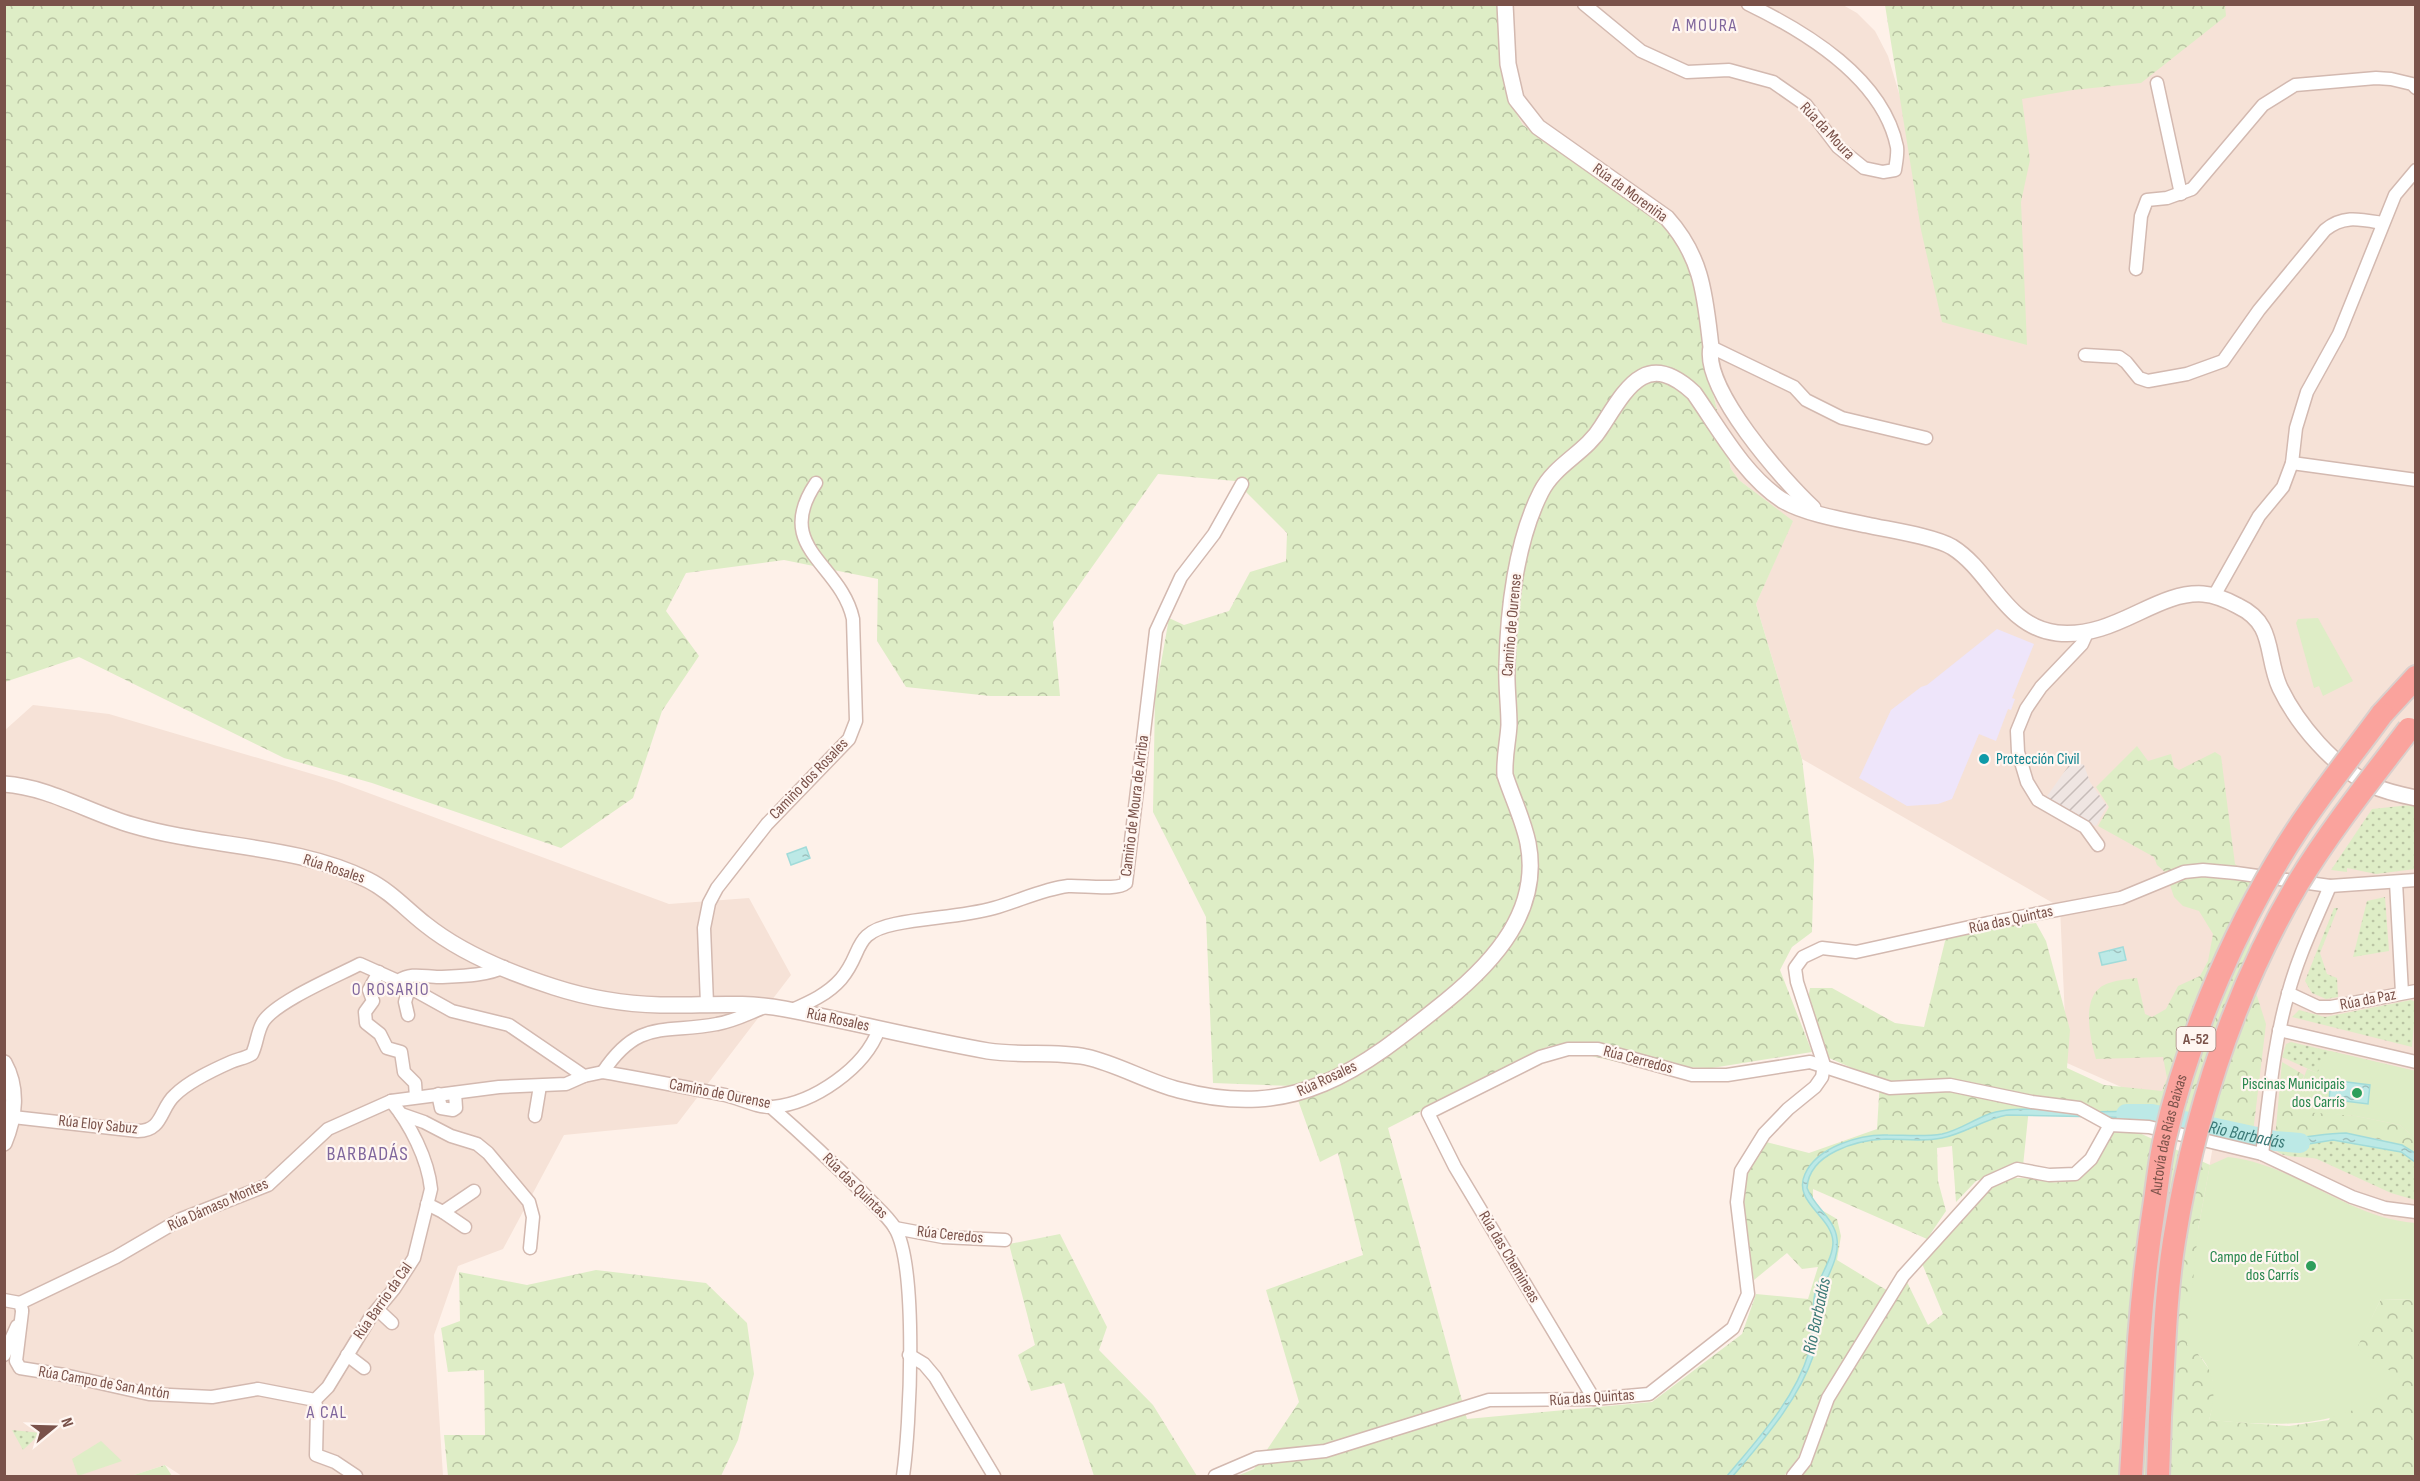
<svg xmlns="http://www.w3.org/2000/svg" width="2420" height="1481" viewBox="0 0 2420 1481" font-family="'Sofia Sans Condensed',sans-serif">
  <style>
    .residential { fill: #f6e2d7 }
    .industrial { fill: url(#industrial-furrows) }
    .education { fill: #eee5fa }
    .forest { fill: url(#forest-crowns) }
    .park { fill: url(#park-dots) }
    .pitch { fill: #deedc6 }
    .water { fill: url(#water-ripples); stroke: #a1dbd9; stroke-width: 1.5 }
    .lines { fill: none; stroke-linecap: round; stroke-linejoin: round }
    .river { stroke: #bce9e6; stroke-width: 20 }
    .minor-casing { stroke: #d3b9b0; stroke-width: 15 }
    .tertiary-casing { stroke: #d3b9b0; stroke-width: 18 }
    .motorway-casing { stroke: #dacfcc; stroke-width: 26 }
    .minor { stroke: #fff; stroke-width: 12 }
    .tertiary { stroke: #fff; stroke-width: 15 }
    .motorway { stroke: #faa39d; stroke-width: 22 }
    .motorway-bridge-casing { stroke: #dacfcc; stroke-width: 26; stroke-linecap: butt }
    .motorway-bridge { stroke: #faa39d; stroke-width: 22 }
    .culture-dot { fill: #0f9aa8; stroke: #fff6f1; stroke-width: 2 }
    .leisure-dot { fill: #2e9e5b; stroke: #fff6f1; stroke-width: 2 }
    .labels { text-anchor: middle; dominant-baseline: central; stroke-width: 4.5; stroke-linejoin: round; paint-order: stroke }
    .shield { fill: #fff6f1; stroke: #a2837c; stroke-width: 1.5 }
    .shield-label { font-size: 15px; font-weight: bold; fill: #7a524a }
    .street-label { font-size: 16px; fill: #7a524a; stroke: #fff6f1 }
    .culture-label { font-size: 16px; fill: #0d838f; stroke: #fff6f1; text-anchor: start }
    .leisure-label { font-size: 16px; fill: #27864d; stroke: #fff6f1; text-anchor: end }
    .neighbourhood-label { font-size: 18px; letter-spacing: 1.5px; fill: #80679d; stroke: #fff6f1 }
    .water-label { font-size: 18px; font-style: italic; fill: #3a7976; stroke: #fff6f1 }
    .quarter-label { font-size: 20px; letter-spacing: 1.5px; fill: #80679d; stroke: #fff6f1 }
  </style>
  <defs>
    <pattern id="industrial-furrows" width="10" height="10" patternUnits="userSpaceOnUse" patternTransform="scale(1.5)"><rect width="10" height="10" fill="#efe5e2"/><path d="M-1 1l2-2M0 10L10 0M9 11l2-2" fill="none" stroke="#c7bcb9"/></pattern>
    <pattern id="forest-crowns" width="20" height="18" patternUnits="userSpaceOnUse" patternTransform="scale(1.5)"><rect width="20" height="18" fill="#deedc6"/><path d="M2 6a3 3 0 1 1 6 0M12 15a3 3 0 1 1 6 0" fill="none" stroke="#b9c3a3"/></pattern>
    <pattern id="park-dots" width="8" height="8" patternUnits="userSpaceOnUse" patternTransform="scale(1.5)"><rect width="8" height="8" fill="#deedc6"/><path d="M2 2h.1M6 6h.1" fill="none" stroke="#b9c3a3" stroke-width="1.8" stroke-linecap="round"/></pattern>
    <pattern id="water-ripples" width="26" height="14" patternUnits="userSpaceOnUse" patternTransform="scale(1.5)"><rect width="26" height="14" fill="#bce9e6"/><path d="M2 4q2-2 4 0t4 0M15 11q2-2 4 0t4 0" fill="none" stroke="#9ebfbc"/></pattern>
  </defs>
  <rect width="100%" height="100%" fill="#fef1e9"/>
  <!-- residential -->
  <g class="residential">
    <path d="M1500,5H1843L1857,13L1875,31L1888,56L1901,100L2159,58L2208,5H2415L2416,1300L2198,1230L2216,1129L2067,1063L2060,907L1802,759L1756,604L1792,521L1739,480L1731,469L1703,351L1695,284L1645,206L1523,125L1513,108L1501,74Z"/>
    <path d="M33,705L109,714L336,781L669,904L749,898L791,975L677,1124L564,1135L503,1249L458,1266L434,1335L443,1476H182L165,1465L131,1476H5L4,731Z"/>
  </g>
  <!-- industrial -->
  <path class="industrial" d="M2072,761L2084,765L2090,782L2107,806L2096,826L2065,814L2045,799Z"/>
  <!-- education -->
  <path class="education" d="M1997,629L2034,644L2012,698L2015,699L2011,710L2008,709L1996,741L1979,734L1952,799L1938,804L1907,806L1859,778L1891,710L1921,687L1927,685Z"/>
  <!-- forest -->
  <g class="forest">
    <path d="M4,5H1500C1502,58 1494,76 1523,125L1645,206L1663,222L1688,260L1695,284L1703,351L1731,469L1739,480L1793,521L1756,604L1802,759L1814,860L1812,932L1792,947L1780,970L1812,1052L1712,1068L1634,1066L1549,1046L1388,1128L1467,1419L1652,1402L1742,1334L1756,1294L1808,1299L1818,1267L1802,1269L1787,1253L1754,1280L1742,1204L1746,1172L1766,1142L1809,1153L1877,1129L1880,1080L1829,1058L1808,999L1810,988H1832L1895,1023L1924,1027L1946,937L1995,927L2036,923L2046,941L2070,1030L2067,1068L2104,1085L2162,1091L2167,1078L2163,1057L2096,1059C2090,1037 2079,992 2109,983C2118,980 2128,979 2137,978L2145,1014L2152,1017L2166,1009L2178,986L2200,976L2208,961L2213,934L2199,911L2183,906L2174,897L2166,873L2157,865L2154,857L2098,826L2109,807L2096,787L2137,746L2148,761L2171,754L2174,767L2179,770L2215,752L2221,756L2235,864L2257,882L2250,942L2256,993L2266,1024L2252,1141L2215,1139L2154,1121H2117L2100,1117L2085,1104L2030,1098L2023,1166L1976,1181L1956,1202L1952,1146L1937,1148L1938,1181L1946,1211L1927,1239L1813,1189V1205L1837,1219L1841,1236L1837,1260L1888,1291L1825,1394L1798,1458L1784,1476H1237L1254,1469L1299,1402L1266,1290L1363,1255L1338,1153L1320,1162L1293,1086L1213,1083L1206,917L1153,812L1155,697L1169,618L1184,625L1229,611L1250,572L1286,561L1287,533L1235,481L1158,474L1053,622L1060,696H990L906,687L877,641L878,579L784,560L686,573L666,611L699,656L662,711L633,798L561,848L372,783L284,758L79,657L5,682Z"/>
    <path d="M1885,5H2225L2226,16L2141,83L2073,90L2022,99L2030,160L2021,202L2027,345L1942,322L1921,230Z"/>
    <path d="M2282,1062L2304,1075L2292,1110L2356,1116L2400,1125L2415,1138V1153C2404,1143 2360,1134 2344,1134C2320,1134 2300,1140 2275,1138Z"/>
    <path d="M2135,1131L2210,1165L2198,1230L2197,1352L2211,1372L2214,1386L2215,1399L2209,1420L2289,1426L2329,1420L2356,1348L2381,1299L2415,1300V1476H1803L1816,1451L1834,1397L1906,1280L1928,1325L1943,1314L1921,1261C1941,1238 1976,1189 2004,1180C2017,1176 2032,1179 2045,1181C2083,1189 2096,1159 2114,1132Z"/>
    <path d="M1060,1234L1107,1327L1099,1350L1153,1405L1197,1476H1094L1064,1383L1031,1391L1018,1355L1035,1345L1009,1244Z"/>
    <path d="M596,1270L706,1283L747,1323L754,1374L738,1440L721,1476H448L444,1435H485L484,1370L448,1372L441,1328L460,1321L459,1272L527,1285Z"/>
    <path d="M165,1465L172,1476H131Z"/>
  </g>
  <!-- park -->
  <g class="park">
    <path d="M2410,805L2415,806V869L2376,874L2347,868V872L2331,870L2372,809Z"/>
    <path d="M2385,897L2389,951L2353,957L2367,901Z"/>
    <path d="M2334,908H2338L2320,953L2327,974L2337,978L2338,997L2326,999L2312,993L2305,981Z"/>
    <path d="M2411,1000L2416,1002L2412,1047L2292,1017L2299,1010L2325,1017Z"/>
    <path d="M2291,1042L2415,1071L2317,1073L2282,1057L2286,1044Z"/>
    <path d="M2333,1140L2401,1152L2415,1162V1200L2391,1193L2317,1159C2304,1155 2276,1161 2274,1144L2296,1146Z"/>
    <path d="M12,1430L41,1433L23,1450Z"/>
  </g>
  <!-- pitch -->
  <g class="pitch">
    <path d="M2318,618L2353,681L2323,696L2319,686L2314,688L2296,623L2298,619Z"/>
    <path d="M2330,1051L2415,1071V1138L2400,1125L2356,1116L2291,1111L2307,1069L2317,1073Z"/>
    <path d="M2228,1157C2295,1164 2347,1218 2415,1223V1300L2381,1299L2357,1348L2402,1379C2341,1432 2284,1426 2209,1420C2218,1389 2215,1364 2187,1345L2198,1230L2210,1165Z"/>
    <path d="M101,1441L122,1461L78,1476L72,1459Z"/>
  </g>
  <!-- water -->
  <g class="water">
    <path d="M806,847L810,858L791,865L787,854Z"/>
    <path d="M2123,947L2126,960L2102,965L2099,953Z"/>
    <path d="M2331,1080L2370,1085L2368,1104L2329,1099Z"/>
    <path d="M2042,1109L2080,1112L2152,1111L2151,1118L2007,1115C1984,1119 1964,1134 1942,1138C1924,1142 1905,1139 1886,1139C1857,1140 1809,1153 1807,1188C1814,1207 1835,1219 1837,1239C1840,1260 1824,1280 1819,1300C1815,1316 1820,1336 1814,1354C1798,1401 1764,1439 1733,1476H1727C1758,1439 1795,1399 1809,1352C1815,1332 1811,1312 1815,1293C1819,1276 1833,1259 1833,1242C1832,1216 1792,1202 1805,1174C1817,1147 1860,1134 1888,1135C1905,1135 1925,1137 1942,1134C1957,1131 1970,1122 1984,1116C2002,1108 2023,1109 2042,1109Z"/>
    <path d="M2346,1133L2402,1145L2415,1153V1162L2401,1152L2333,1140L2296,1146L2274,1144L2275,1138C2300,1140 2321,1133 2346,1133Z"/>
  </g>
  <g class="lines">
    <!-- river -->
    <path class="river" id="s1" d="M2126,1114H2152L2275,1141L2300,1143"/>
    <!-- minor casing -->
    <g class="minor-casing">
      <g id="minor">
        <path d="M1584,4L1641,51L1687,72L1729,70L1773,82L1806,105L1838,147L1864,168L1883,172L1895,170C1896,163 1898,154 1897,147C1883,78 1806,32 1748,4"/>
        <path d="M2157,83L2181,194"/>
        <path d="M2136,269L2141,216L2147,200L2167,198L2192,189L2263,105L2295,85L2376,78L2391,79L2412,84L2416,88"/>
        <path d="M1711,347L1794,387L1806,400L1842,418L1926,438"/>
        <path d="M2085,355L2119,357L2126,362L2139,378L2148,381L2187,374L2223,361L2259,310L2325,230C2343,215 2359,219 2382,223"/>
        <path d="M2292,463L2416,480"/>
        <path d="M2214,596L2259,516L2283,487L2292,463L2296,428L2307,392L2339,334L2395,195L2416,170"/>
        <path d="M2087,633L2082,644L2041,687L2026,709L2017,731L2018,752L2027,782L2038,800L2085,827L2098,845"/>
        <path d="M2396,882L2402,993"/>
        <path d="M379,972L369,990L373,1001L365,1012L366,1023L380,1034L387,1048L401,1052L404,1072L415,1083L416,1097"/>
        <path d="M398,981L452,1011L509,1025L584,1076L603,1072C644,1079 684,1087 725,1095C739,1098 758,1108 773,1107C814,1103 865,1068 879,1029"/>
        <path d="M2288,993L2318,1007H2331L2416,991"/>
        <path d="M707,1004L704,928L709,903L717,888L767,824L849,739L856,721L853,619C841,563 772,548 816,483"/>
        <path d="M792,1010C810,1002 828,994 841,979C864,952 851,933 895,924C928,917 962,917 994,908C1019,901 1043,889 1068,886C1082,885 1117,891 1126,883L1156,631L1181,577L1214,534L1242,484"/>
        <path d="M408,1015L405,1002L409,988"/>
        <path d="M2279,1030L2416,1062"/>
        <path d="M603,1072C639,1018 665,1034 717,1024C735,1021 749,1013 765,1007"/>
        <path d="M438,1094L441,1108L453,1110L456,1108L455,1093"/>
        <path d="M771,1107C803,1135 834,1164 864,1194C874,1205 887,1215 895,1228C918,1267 910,1429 903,1476"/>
        <path d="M401,1114L424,1122L451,1136L477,1144L488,1153L529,1202L533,1217L530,1248"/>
        <path d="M535,1116L540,1086"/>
        <path d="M13,1117L138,1131C163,1131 160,1108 175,1095C189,1081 213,1070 231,1062C238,1059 246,1058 252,1054C257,1044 257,1032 263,1022C275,1002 337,976 360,964L398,981C412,972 424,977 439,977C458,976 487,976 504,967"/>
        <path d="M2262,1154C2269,1101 2273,1046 2288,994C2298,956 2315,922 2330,886"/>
        <path d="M427,1204L443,1212L474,1191"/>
        <path d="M443,1212L465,1227"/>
        <path d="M895,1228L943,1237L1005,1240"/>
        <path d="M4,1300L20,1303L22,1310"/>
        <path d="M20,1303L116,1257L181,1219L268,1185L328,1129L391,1101L499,1087L566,1084L584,1076"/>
        <path d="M378,1310L392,1323"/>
        <path d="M22,1312L16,1361L20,1368L64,1375L149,1394L212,1397L258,1389L315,1400"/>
        <path d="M4,1355L17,1326"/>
        <path d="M347,1355L364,1368"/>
        <path d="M909,1355L924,1364L935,1377L994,1476"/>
        <path d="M1594,1399L1455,1167L1428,1113L1540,1057L1568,1049H1598L1692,1075H1727L1810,1062L1890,1088L1950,1085L2032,1102L2079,1108L2110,1125L2149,1127L2262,1154L2352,1197L2385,1208L2416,1212"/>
        <path d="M356,1476L335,1462L316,1455L317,1411L315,1400L328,1387L370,1318L394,1289L414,1258L431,1189C428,1159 410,1124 391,1101"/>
        <path d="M1215,1476L1257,1458L1325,1451L1489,1400L1594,1399L1649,1394L1733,1328L1748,1294L1737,1202L1741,1171L1764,1134L1788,1109L1815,1087L1822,1077L1824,1065L1797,982L1795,968L1803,957L1822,948L1856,952L1988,923L2121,898L2184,872L2203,870L2236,873L2330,886L2416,880"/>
        <path d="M1793,1476L1805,1461L1828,1398L1903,1276L1988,1182L2017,1169L2049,1175L2075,1174L2091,1159L2110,1125"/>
      </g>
    </g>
    <!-- tertiary casing -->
    <g class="tertiary-casing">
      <g id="tertiary">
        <path d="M1505,4L1508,64L1516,99L1538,127L1667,218C1703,258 1705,297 1711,347C1702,389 1783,480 1813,508"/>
        <path d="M4,784C49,787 90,813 132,825C209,848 296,844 368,880C390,891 406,909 425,924C461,953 510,973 554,987C588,998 623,1004 660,1005C702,1006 743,1001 785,1009C853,1022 920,1039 988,1051C1020,1056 1054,1051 1086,1057C1118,1064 1147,1082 1179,1090C1296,1121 1359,1071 1446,1001C1495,961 1541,910 1528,843C1523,819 1512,797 1505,775C1504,757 1508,742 1509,725C1509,705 1506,685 1507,665C1508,611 1516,541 1541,492C1555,464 1586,453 1602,426C1627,387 1647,349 1694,393C1720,430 1744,475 1782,500C1803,513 1842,520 1867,525C1889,530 1933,536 1952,547C1992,572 2005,627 2057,633C2116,639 2155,591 2203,594C2215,595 2227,600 2238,606C2276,624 2265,655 2280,688C2298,725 2333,766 2371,785C2384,791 2401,795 2416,798"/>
        <path d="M4,1063C18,1088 15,1117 4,1143"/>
      </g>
    </g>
    <!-- motorway casing -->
    <g class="motorway-casing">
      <g id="motorway">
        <path d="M2382,714L2416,677"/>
        <path d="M2131,1476L2135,1408"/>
        <path d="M2158,1476L2160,1417"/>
      </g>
    </g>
    <!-- minor -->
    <use href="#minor" class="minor"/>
    <!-- tertiary -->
    <use href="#tertiary" class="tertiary"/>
    <!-- motorway -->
    <use href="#motorway" class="motorway"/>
    <!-- motorway-bridge casing -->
    <g class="motorway-bridge-casing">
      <g id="motorway-bridge">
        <path id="s2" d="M2135,1408C2138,1339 2144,1270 2155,1201C2158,1180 2160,1159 2165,1138C2189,1033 2239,917 2299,827C2325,788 2355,751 2382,714"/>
        <path d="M2160,1417C2164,1358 2165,1298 2174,1241C2194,1115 2233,993 2298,883C2331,829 2371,779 2409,729"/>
      </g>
    </g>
    <!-- motorway-bridge -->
    <use href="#motorway-bridge" class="motorway-bridge"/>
  </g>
  <!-- markers -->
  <circle class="culture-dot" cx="1984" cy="759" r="6"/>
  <g class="leisure-dot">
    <circle cx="2357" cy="1093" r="6"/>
    <circle cx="2311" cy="1266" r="6"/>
  </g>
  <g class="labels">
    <!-- shield labels -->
    <rect class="shield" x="2176.5" y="1027" width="39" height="24" rx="4.5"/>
    <g class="shield-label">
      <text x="2196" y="1039">A-52</text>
    </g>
    <!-- street labels -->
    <g class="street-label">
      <text transform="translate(1827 131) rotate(47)">Rúa da Moura</text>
      <text transform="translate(1630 193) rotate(36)">Rúa da Moreniña</text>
      <text transform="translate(1512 625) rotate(-85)">Camiño de Ourense</text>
      <text transform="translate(809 779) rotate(-46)">Camiño dos Rosales</text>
      <text transform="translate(1135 806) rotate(-83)">Camiño de Moura de Arriba</text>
      <text transform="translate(334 869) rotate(18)">Rúa Rosales</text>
      <text transform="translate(2011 920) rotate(-12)">Rúa das Quintas</text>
      <text transform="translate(2368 1000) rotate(-11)">Rúa da Paz</text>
      <text transform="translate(838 1020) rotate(12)">Rúa Rosales</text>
      <text transform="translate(1638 1060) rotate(15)">Rúa Cerredos</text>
      <text transform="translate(1327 1079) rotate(-25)">Rúa Rosales</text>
      <text transform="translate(720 1094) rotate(11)">Camiño de Ourense</text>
      <text transform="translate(98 1125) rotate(6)">Rúa Eloy Sabuz</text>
      <text stroke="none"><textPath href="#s2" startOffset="276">Autovía das Rías Baixas</textPath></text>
      <text transform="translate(855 1186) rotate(45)">Rúa das Quintas</text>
      <text transform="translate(218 1205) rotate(-24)">Rúa Dámaso Montes</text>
      <text transform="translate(950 1235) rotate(6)">Rúa Ceredos</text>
      <text transform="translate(1509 1257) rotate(59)">Rúa das Chemineas</text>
      <text transform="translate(383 1301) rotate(-55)">Rúa Barrio da Cal</text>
      <text transform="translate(104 1383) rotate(10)">Rúa Campo de San Antón</text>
      <text transform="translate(1592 1398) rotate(-4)">Rúa das Quintas</text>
    </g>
    <!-- culture labels -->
    <g class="culture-label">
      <text x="1996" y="759">Protección Civil</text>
    </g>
    <!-- leisure labels -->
    <g class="leisure-label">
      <text x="2345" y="1084">Piscinas Municipais<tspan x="2345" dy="18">dos Carrís</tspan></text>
      <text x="2299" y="1257">Campo de Fútbol<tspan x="2299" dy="18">dos Carrís</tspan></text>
    </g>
    <!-- neighbourhood labels -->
    <g class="neighbourhood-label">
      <text x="1705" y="25">A MOURA</text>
      <text x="391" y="989">O ROSARIO</text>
      <text x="327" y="1412">A CAL</text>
    </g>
    <!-- water labels -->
    <g class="water-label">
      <text stroke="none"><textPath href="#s1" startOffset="123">Rio Barbadás</textPath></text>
      <text transform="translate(1817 1316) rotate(-78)">Río Barbadás</text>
    </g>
    <!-- quarter labels -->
    <g class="quarter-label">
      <text x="368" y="1154">BARBADÁS</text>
    </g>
  </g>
  <!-- border -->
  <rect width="2420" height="1481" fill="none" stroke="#7a524a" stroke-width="12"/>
  <!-- north arrow -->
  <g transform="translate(54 1427) rotate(71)" stroke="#fff6f1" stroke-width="4.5" paint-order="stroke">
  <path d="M0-4.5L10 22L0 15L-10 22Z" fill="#7a524a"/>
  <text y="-9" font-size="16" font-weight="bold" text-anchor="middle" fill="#7a524a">N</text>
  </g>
</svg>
